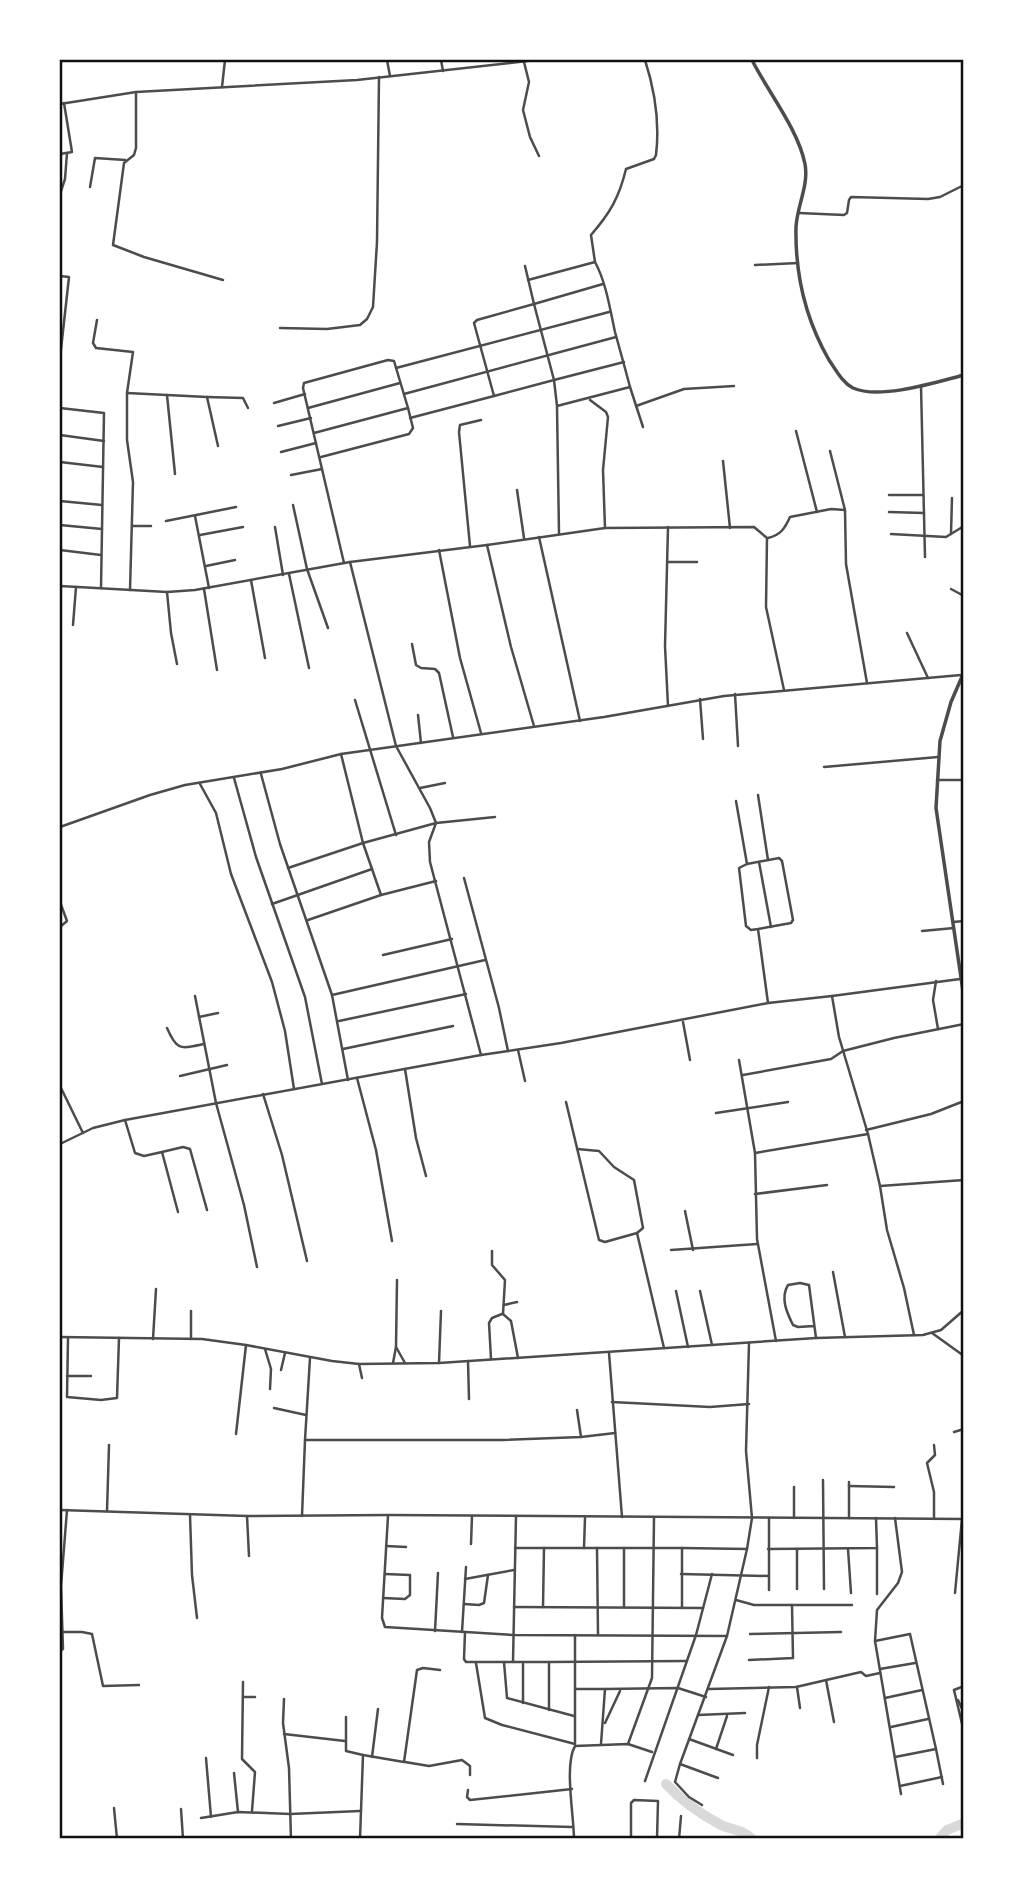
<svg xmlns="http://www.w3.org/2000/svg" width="1023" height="1898" viewBox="0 0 1023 1898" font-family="Commissioner,sans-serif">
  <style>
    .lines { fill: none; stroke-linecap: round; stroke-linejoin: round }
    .river { stroke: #d9d9d9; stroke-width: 10 }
    .minor { stroke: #4c4c4c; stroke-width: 2.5 }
    .tertiary { stroke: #4c4c4c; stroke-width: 3.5 }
    .neatline { fill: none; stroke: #111; stroke-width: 2.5 }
  </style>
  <rect width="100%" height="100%" fill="#fff"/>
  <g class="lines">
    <!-- river -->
    <g class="river">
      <path d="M666,1784C682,1801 700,1814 721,1825C732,1830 742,1829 752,1839"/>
      <path d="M939,1839L947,1830L964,1823"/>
    </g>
    <!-- minor -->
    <g class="minor">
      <path d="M387,60L390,76"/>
      <path d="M441,60L443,71"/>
      <path d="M524,62L529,82L523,110L530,137L539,156"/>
      <path d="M222,87L225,60"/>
      <path d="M136,92V148L134,155L124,163L113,245L144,257L223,280"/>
      <path d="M60,104L136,92L357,80L536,60"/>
      <path d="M60,154L72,152L64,103"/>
      <path d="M90,187L95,158L125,160"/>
      <path d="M60,194L65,179L67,153"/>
      <path d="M799,213L844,215L847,213L849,200L851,197L928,199L940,197L964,185"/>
      <path d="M595,262L591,235C610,213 619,198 626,169L654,159L656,155C660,122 655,91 645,60"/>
      <path d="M755,265L798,263"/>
      <path d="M525,266L534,304L603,284"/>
      <path d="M60,276L69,277L60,358"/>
      <path d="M528,280L595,262C606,282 610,309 615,332C620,350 625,368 630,387L557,406L554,380L624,362"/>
      <path d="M534,304L554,380L494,396L474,323L477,320Z"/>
      <path d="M97,320L93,343L96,348L133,352L127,393V440L133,482L130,590"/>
      <path d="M280,328L327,329L360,325L367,319L373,307L377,242L379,77"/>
      <path d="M396,368L609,312"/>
      <path d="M921,386L925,557"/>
      <path d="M630,387L643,427"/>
      <path d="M127,393L207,397L218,446"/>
      <path d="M404,394L616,337"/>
      <path d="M167,395L175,474"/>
      <path d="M207,397L243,398L248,408"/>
      <path d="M590,400L606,412L608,417L603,470L605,528"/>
      <path d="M274,403L305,394"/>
      <path d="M636,406L684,389L734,386"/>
      <path d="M557,407L559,533"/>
      <path d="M60,408L104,413L101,588"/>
      <path d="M308,408L400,383"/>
      <path d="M410,418L494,396"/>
      <path d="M278,426L311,418"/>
      <path d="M796,431L817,512"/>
      <path d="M314,433L408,408L394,361L388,360L304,383L303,388L344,563"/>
      <path d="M60,435L104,441"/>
      <path d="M830,451L845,510L846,564L867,683"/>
      <path d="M281,452L316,443"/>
      <path d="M321,457L409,434L413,428L408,408"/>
      <path d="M723,461L730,528"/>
      <path d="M60,462L103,467"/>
      <path d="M291,475L322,469"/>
      <path d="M517,490L524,538"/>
      <path d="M889,495H923"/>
      <path d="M60,501L102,505"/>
      <path d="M293,505L307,569L328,628"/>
      <path d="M889,512L924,513"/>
      <path d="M195,516L209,588"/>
      <path d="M166,521L236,507"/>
      <path d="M60,525L102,529"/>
      <path d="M133,526H151"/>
      <path d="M275,527L283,575"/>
      <path d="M891,534L946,537L964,526"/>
      <path d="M951,534L952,498"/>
      <path d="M200,535L243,527"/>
      <path d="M539,537L580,721"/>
      <path d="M768,538C781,535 785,528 790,517L831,509L845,510"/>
      <path d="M487,545L605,528L754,527L767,538L766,607L784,690"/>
      <path d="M470,546L459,432L460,425L481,420"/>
      <path d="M60,550L101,555"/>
      <path d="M439,550L460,658L481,733"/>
      <path d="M350,562L487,545L511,647L534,726"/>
      <path d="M668,562H697"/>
      <path d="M206,566L235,560"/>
      <path d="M289,574L309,668"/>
      <path d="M251,580L265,658"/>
      <path d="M60,586L167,592L195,590L350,562L396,746L430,808L436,823L363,843L288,868"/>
      <path d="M204,589L217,670"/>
      <path d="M951,589L964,596"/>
      <path d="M167,592L171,633L177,664"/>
      <path d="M73,625L76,587"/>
      <path d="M907,633L928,678"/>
      <path d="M412,644L416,665L421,668L435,669L439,673L453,737"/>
      <path d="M735,694L738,746"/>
      <path d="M700,699L703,739"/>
      <path d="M355,700L396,835"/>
      <path d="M668,706L665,646L668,527"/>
      <path d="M418,715L421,743"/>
      <path d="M341,754L363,843L381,895"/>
      <path d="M824,767L938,757"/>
      <path d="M261,774L280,844L332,995L348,1080"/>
      <path d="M234,778L256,857L305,997L322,1084"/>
      <path d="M937,780H964"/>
      <path d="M200,784L216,813L231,874L272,982L285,1031L294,1089"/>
      <path d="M420,788L445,783"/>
      <path d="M758,795L768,860"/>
      <path d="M736,801L747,864"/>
      <path d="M60,827L150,795L185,785L282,769L341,754L604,717L724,696L961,675"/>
      <path d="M759,862L771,927"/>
      <path d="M464,878L499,1008L508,1051"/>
      <path d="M60,902L67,921L60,927"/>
      <path d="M272,904L372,869"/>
      <path d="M308,920L381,895L436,881"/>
      <path d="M953,922L964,921"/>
      <path d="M758,929L751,930L746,926L739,868L747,864L779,858L782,861L793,920L791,923L758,929L768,1003"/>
      <path d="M922,931L954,928"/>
      <path d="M383,955L452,939"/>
      <path d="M936,981L933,1000L938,1029"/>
      <path d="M332,995L485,960"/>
      <path d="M195,996L216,1103L244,1205L257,1267"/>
      <path d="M832,996L960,979"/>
      <path d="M199,1017L218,1013"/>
      <path d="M339,1021L466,994"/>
      <path d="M683,1022L690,1060"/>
      <path d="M167,1028C177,1051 180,1049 204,1044"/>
      <path d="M343,1049L453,1026"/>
      <path d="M518,1050L525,1081"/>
      <path d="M481,1055L430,862L429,842L436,823L495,817"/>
      <path d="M739,1060L755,1153L757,1239L776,1341"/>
      <path d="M405,1069L416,1138L426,1176"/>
      <path d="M743,1075L831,1059L843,1051L894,1038L964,1024"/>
      <path d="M180,1076L227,1065"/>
      <path d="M357,1078L376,1150L392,1241"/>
      <path d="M60,1086L83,1133"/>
      <path d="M263,1094L282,1155L307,1261"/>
      <path d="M566,1102L599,1240L605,1242L637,1233"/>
      <path d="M716,1113L788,1102"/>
      <path d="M125,1120L135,1153L144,1156L162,1152L178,1212"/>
      <path d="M866,1130L931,1114L964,1101"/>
      <path d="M60,1144L93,1128L125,1120L481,1055L561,1043L768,1003L832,996L839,1037L868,1134L880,1186L887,1230L904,1288L914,1335"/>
      <path d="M577,1149L599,1151L614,1167L634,1180L643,1228L637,1233L664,1348"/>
      <path d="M162,1152L183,1147L190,1149L207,1210"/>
      <path d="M755,1153L868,1134"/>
      <path d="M880,1186L964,1180"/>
      <path d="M755,1194L827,1185"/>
      <path d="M685,1211L693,1250"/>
      <path d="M671,1250L757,1244"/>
      <path d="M492,1251V1265L505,1280L503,1314L511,1321L518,1358"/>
      <path d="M833,1272L845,1337"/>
      <path d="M397,1280L396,1347L405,1363"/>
      <path d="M676,1291L688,1347"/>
      <path d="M700,1291L712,1345"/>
      <path d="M504,1305L517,1302"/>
      <path d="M191,1311V1339"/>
      <path d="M814,1326L798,1327L793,1325C787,1313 780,1298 788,1285L800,1283L809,1285L816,1338"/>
      <path d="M932,1333L964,1356"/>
      <path d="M60,1337L202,1339L246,1345L332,1361L359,1364L439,1363L816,1338L923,1335L941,1330L964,1310"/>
      <path d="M68,1338L67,1397L101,1400L117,1398L119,1338"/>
      <path d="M153,1339L156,1289"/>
      <path d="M265,1349L271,1369L270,1389"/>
      <path d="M609,1353L622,1517"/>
      <path d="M310,1358L305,1440H502L581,1437L615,1433"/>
      <path d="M491,1359L489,1323L492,1318L502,1314"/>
      <path d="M468,1361L469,1399"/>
      <path d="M393,1363L396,1347"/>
      <path d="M439,1363L441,1311"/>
      <path d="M359,1364L362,1378"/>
      <path d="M281,1370L285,1353"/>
      <path d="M67,1376H91"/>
      <path d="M612,1402L710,1407L749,1404"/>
      <path d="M274,1408L306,1415"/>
      <path d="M577,1410L581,1437"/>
      <path d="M954,1432L964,1429"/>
      <path d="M236,1434L246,1345"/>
      <path d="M934,1445L935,1455L927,1463L934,1492V1519"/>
      <path d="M823,1480L824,1589"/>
      <path d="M849,1482V1518"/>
      <path d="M849,1486L894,1487"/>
      <path d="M794,1487V1518"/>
      <path d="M60,1510L247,1516L388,1515L964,1519"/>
      <path d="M107,1511L109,1445"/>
      <path d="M190,1515L192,1575L197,1618"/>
      <path d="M247,1516L249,1556"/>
      <path d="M302,1516L305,1440"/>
      <path d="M388,1516L382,1618L385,1627L513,1635L727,1636"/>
      <path d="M769,1518V1590"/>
      <path d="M895,1518L902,1572L898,1583L877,1610L875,1641L901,1794"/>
      <path d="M471,1544L472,1516"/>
      <path d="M386,1546L406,1547"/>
      <path d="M515,1548H682V1608"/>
      <path d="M584,1548L585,1518"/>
      <path d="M597,1548L598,1634"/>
      <path d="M624,1548V1607"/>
      <path d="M682,1548L747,1549"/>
      <path d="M877,1548V1594"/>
      <path d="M768,1549L877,1548L876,1518"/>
      <path d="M848,1549L851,1593"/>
      <path d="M797,1550V1589"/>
      <path d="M681,1574L769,1576"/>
      <path d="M465,1579L514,1570"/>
      <path d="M955,1593L962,1519"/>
      <path d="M383,1598L405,1599L410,1595V1575L385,1574"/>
      <path d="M736,1600L754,1605H852"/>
      <path d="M464,1604L479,1605L484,1603L488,1575"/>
      <path d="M514,1607L703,1608"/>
      <path d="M543,1607L544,1548"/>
      <path d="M435,1631L438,1573"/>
      <path d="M62,1632H82L92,1634L103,1686L139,1685"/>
      <path d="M462,1632L466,1567"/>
      <path d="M465,1632L464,1659L466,1662H549"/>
      <path d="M750,1634L841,1632"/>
      <path d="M875,1641L910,1634L936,1749L895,1757"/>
      <path d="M60,1651L63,1649L61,1586L67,1510"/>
      <path d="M749,1660L793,1658L792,1605"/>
      <path d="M504,1662L507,1698L574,1716"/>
      <path d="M513,1662L516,1516"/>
      <path d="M476,1663L485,1718L502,1725L575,1744"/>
      <path d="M523,1664V1703"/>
      <path d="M880,1669L915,1663"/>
      <path d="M826,1680L834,1722"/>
      <path d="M243,1682L242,1759L255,1772L252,1811"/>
      <path d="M797,1687L800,1708"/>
      <path d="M576,1689H605"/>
      <path d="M709,1689L796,1687L861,1672L866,1676L880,1673"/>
      <path d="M954,1690L964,1732"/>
      <path d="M954,1690L964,1686"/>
      <path d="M243,1697H255"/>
      <path d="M885,1698L922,1690"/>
      <path d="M284,1699L283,1723L289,1768L291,1839"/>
      <path d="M958,1700L964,1713"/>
      <path d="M549,1710V1662L687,1661"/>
      <path d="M698,1715L745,1713"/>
      <path d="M346,1717V1751L363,1755"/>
      <path d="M605,1723L620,1691"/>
      <path d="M891,1727L928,1719"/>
      <path d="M284,1734L345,1741"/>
      <path d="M689,1739L733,1755"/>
      <path d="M575,1743V1635"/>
      <path d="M601,1744L605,1689L678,1688L706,1697"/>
      <path d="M628,1744L652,1678L654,1518"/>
      <path d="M716,1749L727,1716"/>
      <path d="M936,1749L943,1784"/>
      <path d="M372,1757L378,1709"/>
      <path d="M206,1758L211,1817"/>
      <path d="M757,1758V1745L769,1687"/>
      <path d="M405,1762L429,1766L462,1760L470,1766V1775"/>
      <path d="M680,1764L718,1778"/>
      <path d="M234,1773L238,1812"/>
      <path d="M645,1781L696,1635L712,1574"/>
      <path d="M900,1786L942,1777"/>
      <path d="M468,1790L467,1797L470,1800L572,1789"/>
      <path d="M702,1805L689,1797L675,1782L680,1764L727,1636L747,1549L752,1518L746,1451L749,1343"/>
      <path d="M114,1808L117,1839"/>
      <path d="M181,1809L183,1839"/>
      <path d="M201,1818L238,1812L290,1814L360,1811"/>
      <path d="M457,1824L572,1827"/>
      <path d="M360,1839L363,1755L404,1762L417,1670L423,1668L440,1670"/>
      <path d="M574,1839C574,1816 564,1765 575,1746L628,1744L652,1752"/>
      <path d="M631,1839V1803L634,1800L658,1801L657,1839"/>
      <path d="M679,1839L681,1816"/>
    </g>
    <!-- tertiary -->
    <g class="tertiary">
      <path d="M752,60C768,92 798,129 805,164C809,185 797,206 796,227C795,274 806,320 829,360C836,370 842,382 853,388C880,400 937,382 964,375"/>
      <path d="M964,672L951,702L940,741L936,808L964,998"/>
    </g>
  </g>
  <!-- border -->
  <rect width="1023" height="1898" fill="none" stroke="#ffffff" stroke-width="122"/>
  <rect x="61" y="61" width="901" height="1776" class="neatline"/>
</svg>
